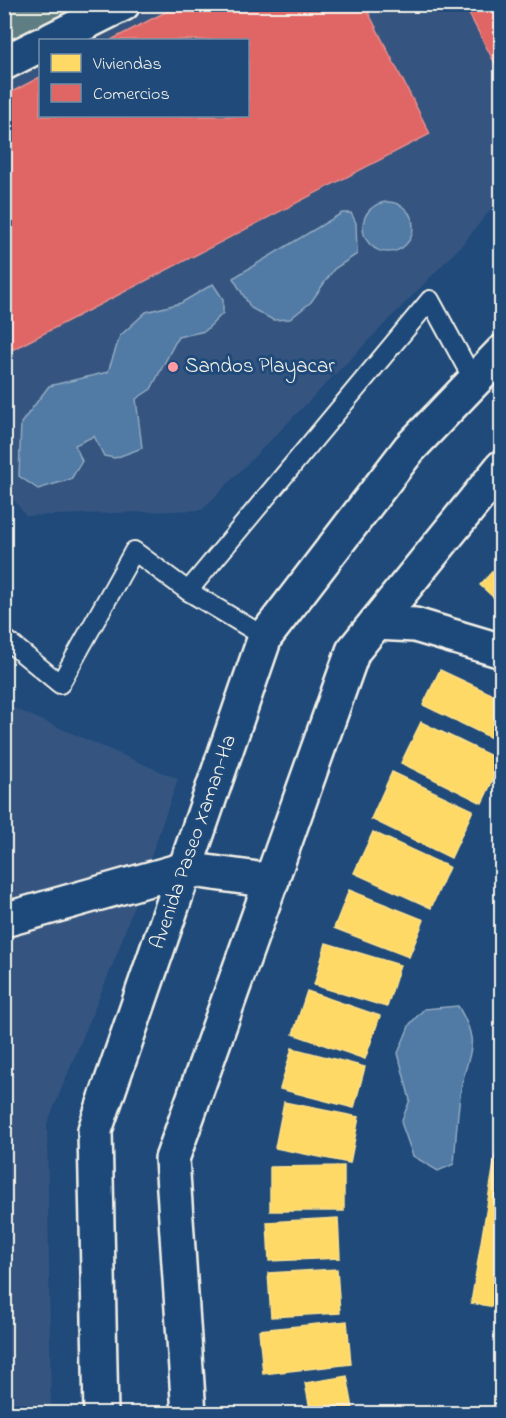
<svg xmlns="http://www.w3.org/2000/svg" width="506" height="1418" viewBox="0 0 506 1418" font-family="'Indie Flower',sans-serif">
  <style>
    .built { fill: #355580 }
    .green { fill: #5e7e83; stroke: #a9b8b6; stroke-width: 1.5 }
    .water { fill: #517aa5; stroke: #92aac0; stroke-width: 1.5 }
    .homes { fill: #ffd966; stroke: #fce08d; stroke-width: 1.5 }
    .shops { fill: #e06666; stroke: #e6908d; stroke-width: 1.5 }
    .lines { fill: none; stroke-linecap: round; stroke-linejoin: round }
    .lane-casing { stroke: #f4f1e8; stroke-width: 22 }
    .street-casing { stroke: #f4f1e8; stroke-width: 38 }
    .secondary-casing { stroke: #f4f1e8; stroke-width: 38 }
    .lane { stroke: #1f4a7a; stroke-width: 18 }
    .street { stroke: #1f4a7a; stroke-width: 33 }
    .secondary { stroke: #1f4a7a; stroke-width: 33 }
    .poi-dot { fill: #ff9aa2; stroke: #1f4a7a; stroke-width: 2 }
    .labels { text-anchor: middle; dominant-baseline: central; stroke-width: 6; stroke-linejoin: round; paint-order: stroke }
    .poi-label { font-size: 21px; fill: #f4f1e8; stroke: #1f4a7a; text-anchor: start }
    .street-label { font-size: 21px; fill: #f4f1e8; stroke: #1f4a7a }
  </style>
  <rect width="100%" height="100%" fill="#1f4a7a"/>
  <filter id="ink" filterUnits="userSpaceOnUse"><feTurbulence type="fractalNoise" baseFrequency=".0167" numOctaves="2"/><feDisplacementMap in="SourceGraphic" scale="12" xChannelSelector="R" yChannelSelector="G"/><feConvolveMatrix kernelMatrix="1 2 1 2 8 2 1 2 1" color-interpolation-filters="sRGB"/></filter>
  <g filter="url(#ink)">
    <!-- built -->
    <g class="built">
      <path d="M153,5H501V197L460,247L202,510L26,516L4,486V83L40,64V116H248V40H85Z"/>
      <path d="M4,704L178,779L117,954L47,1124L51,1413H5Z"/>
    </g>
    <!-- green -->
    <path class="green" d="M5,5H127L5,71Z"/>
    <!-- water -->
    <g class="water">
      <circle cx="388" cy="227" r="25"/>
      <path d="M342,213H351L356,223L357,254L334,269L311,302L290,319L273,320L251,308L233,278Z"/>
      <path d="M213,284L223,299V313L205,331L178,337L151,389L136,399L142,448L115,458L104,456L94,436L75,445L82,461L71,479L38,489L19,476L21,423L49,386L108,372L120,336L146,312L181,303Z"/>
      <path d="M458,1006C482,1047 468,1049 461,1089C457,1114 456,1139 454,1164L438,1171L413,1156L401,1122L410,1100L398,1053L410,1024L424,1009Z"/>
    </g>
    <!-- homes -->
    <g class="homes">
      <path d="M502,561V605L480,585Z"/>
      <path d="M440,670L502,699V743L423,705Z"/>
      <path d="M421,722L502,761L482,803L401,763Z"/>
      <path d="M392,772L473,810L451,858L371,819Z"/>
      <path d="M373,832L449,867L431,908L354,873Z"/>
      <path d="M349,890L424,920L409,957L334,928Z"/>
      <path d="M326,943L400,965L387,1007L314,985Z"/>
      <path d="M307,991L380,1016L365,1059L293,1034Z"/>
      <path d="M292,1048L365,1067L354,1108L280,1089Z"/>
      <path d="M284,1102L359,1117L350,1163L275,1148Z"/>
      <path d="M502,1115V1308L471,1303Z"/>
      <path d="M344,1166V1211H270V1167Z"/>
      <path d="M338,1218L340,1258L269,1261L267,1222Z"/>
      <path d="M337,1269L340,1313L271,1317L268,1273Z"/>
      <path d="M347,1321L351,1364L263,1374L259,1330Z"/>
      <path d="M347,1376L354,1414H311L305,1383Z"/>
    </g>
    <!-- shops -->
    <g class="shops">
      <path d="M181,4H364L430,134L4,354V96L40,77V116H248V40H111Z"/>
      <path d="M464,4H502V77Z"/>
    </g>
    <g class="lines">
      <!-- lane casing -->
      <g class="lane-casing">
        <g id="lane">
          <path d="M265,637L188,591L430,300L474,381"/>
          <path d="M4,638L60,684L134,551L188,591"/>
        </g>
      </g>
      <!-- street casing -->
      <g class="street-casing">
        <g id="street">
          <path d="M51,40L123,4"/>
          <path d="M4,63L40,45"/>
          <path d="M376,623L415,625L502,651"/>
          <path d="M4,920L185,869L272,881"/>
        </g>
      </g>
      <!-- secondary casing -->
      <g class="secondary-casing">
        <g id="secondary">
          <path d="M101,1414L95,1130L265,637L409,449L502,352"/>
          <path d="M189,1414L172,1159L353,651L502,467"/>
        </g>
      </g>
      <!-- lane -->
      <use href="#lane" class="lane"/>
      <!-- street -->
      <use href="#street" class="street"/>
      <!-- secondary -->
      <use href="#secondary" class="secondary"/>
    </g>
  </g>
  <!-- markers -->
  <circle class="poi-dot" cx="173" cy="367" r="6"/>
  <g class="labels">
    <!-- poi labels -->
    <g class="poi-label">
      <text x="185" y="367">Sandos Playacar</text>
    </g>
    <!-- street labels -->
    <g class="street-label">
      <text transform="translate(194 842) rotate(-71)">Avenida Paseo Xaman-Ha</text>
    </g>
  </g>
  <!-- margin -->
  <rect width="506" height="1418" fill="none" stroke="#1f4a7a" stroke-width="24"/>
  <rect x="12" y="12" width="482" height="1394" fill="none" stroke="#f4f1e8" stroke-width="2" filter="url(#ink)"/>
  <!-- legend -->
  <rect x="39" y="39" width="210" height="78" fill="#1f4a7a" stroke="#748da6" stroke-width="1.5"/>
  <rect x="51" y="54" width="30" height="18" fill="#ffd966" stroke="#748da6" stroke-width="1.5"/>
  <text x="93" y="69" font-size="18" fill="#f4f1e8">Viviendas</text>
  <rect x="51" y="84" width="30" height="18" fill="#e06666" stroke="#748da6" stroke-width="1.5"/>
  <text x="93" y="99" font-size="18" fill="#f4f1e8">Comercios</text>
</svg>
